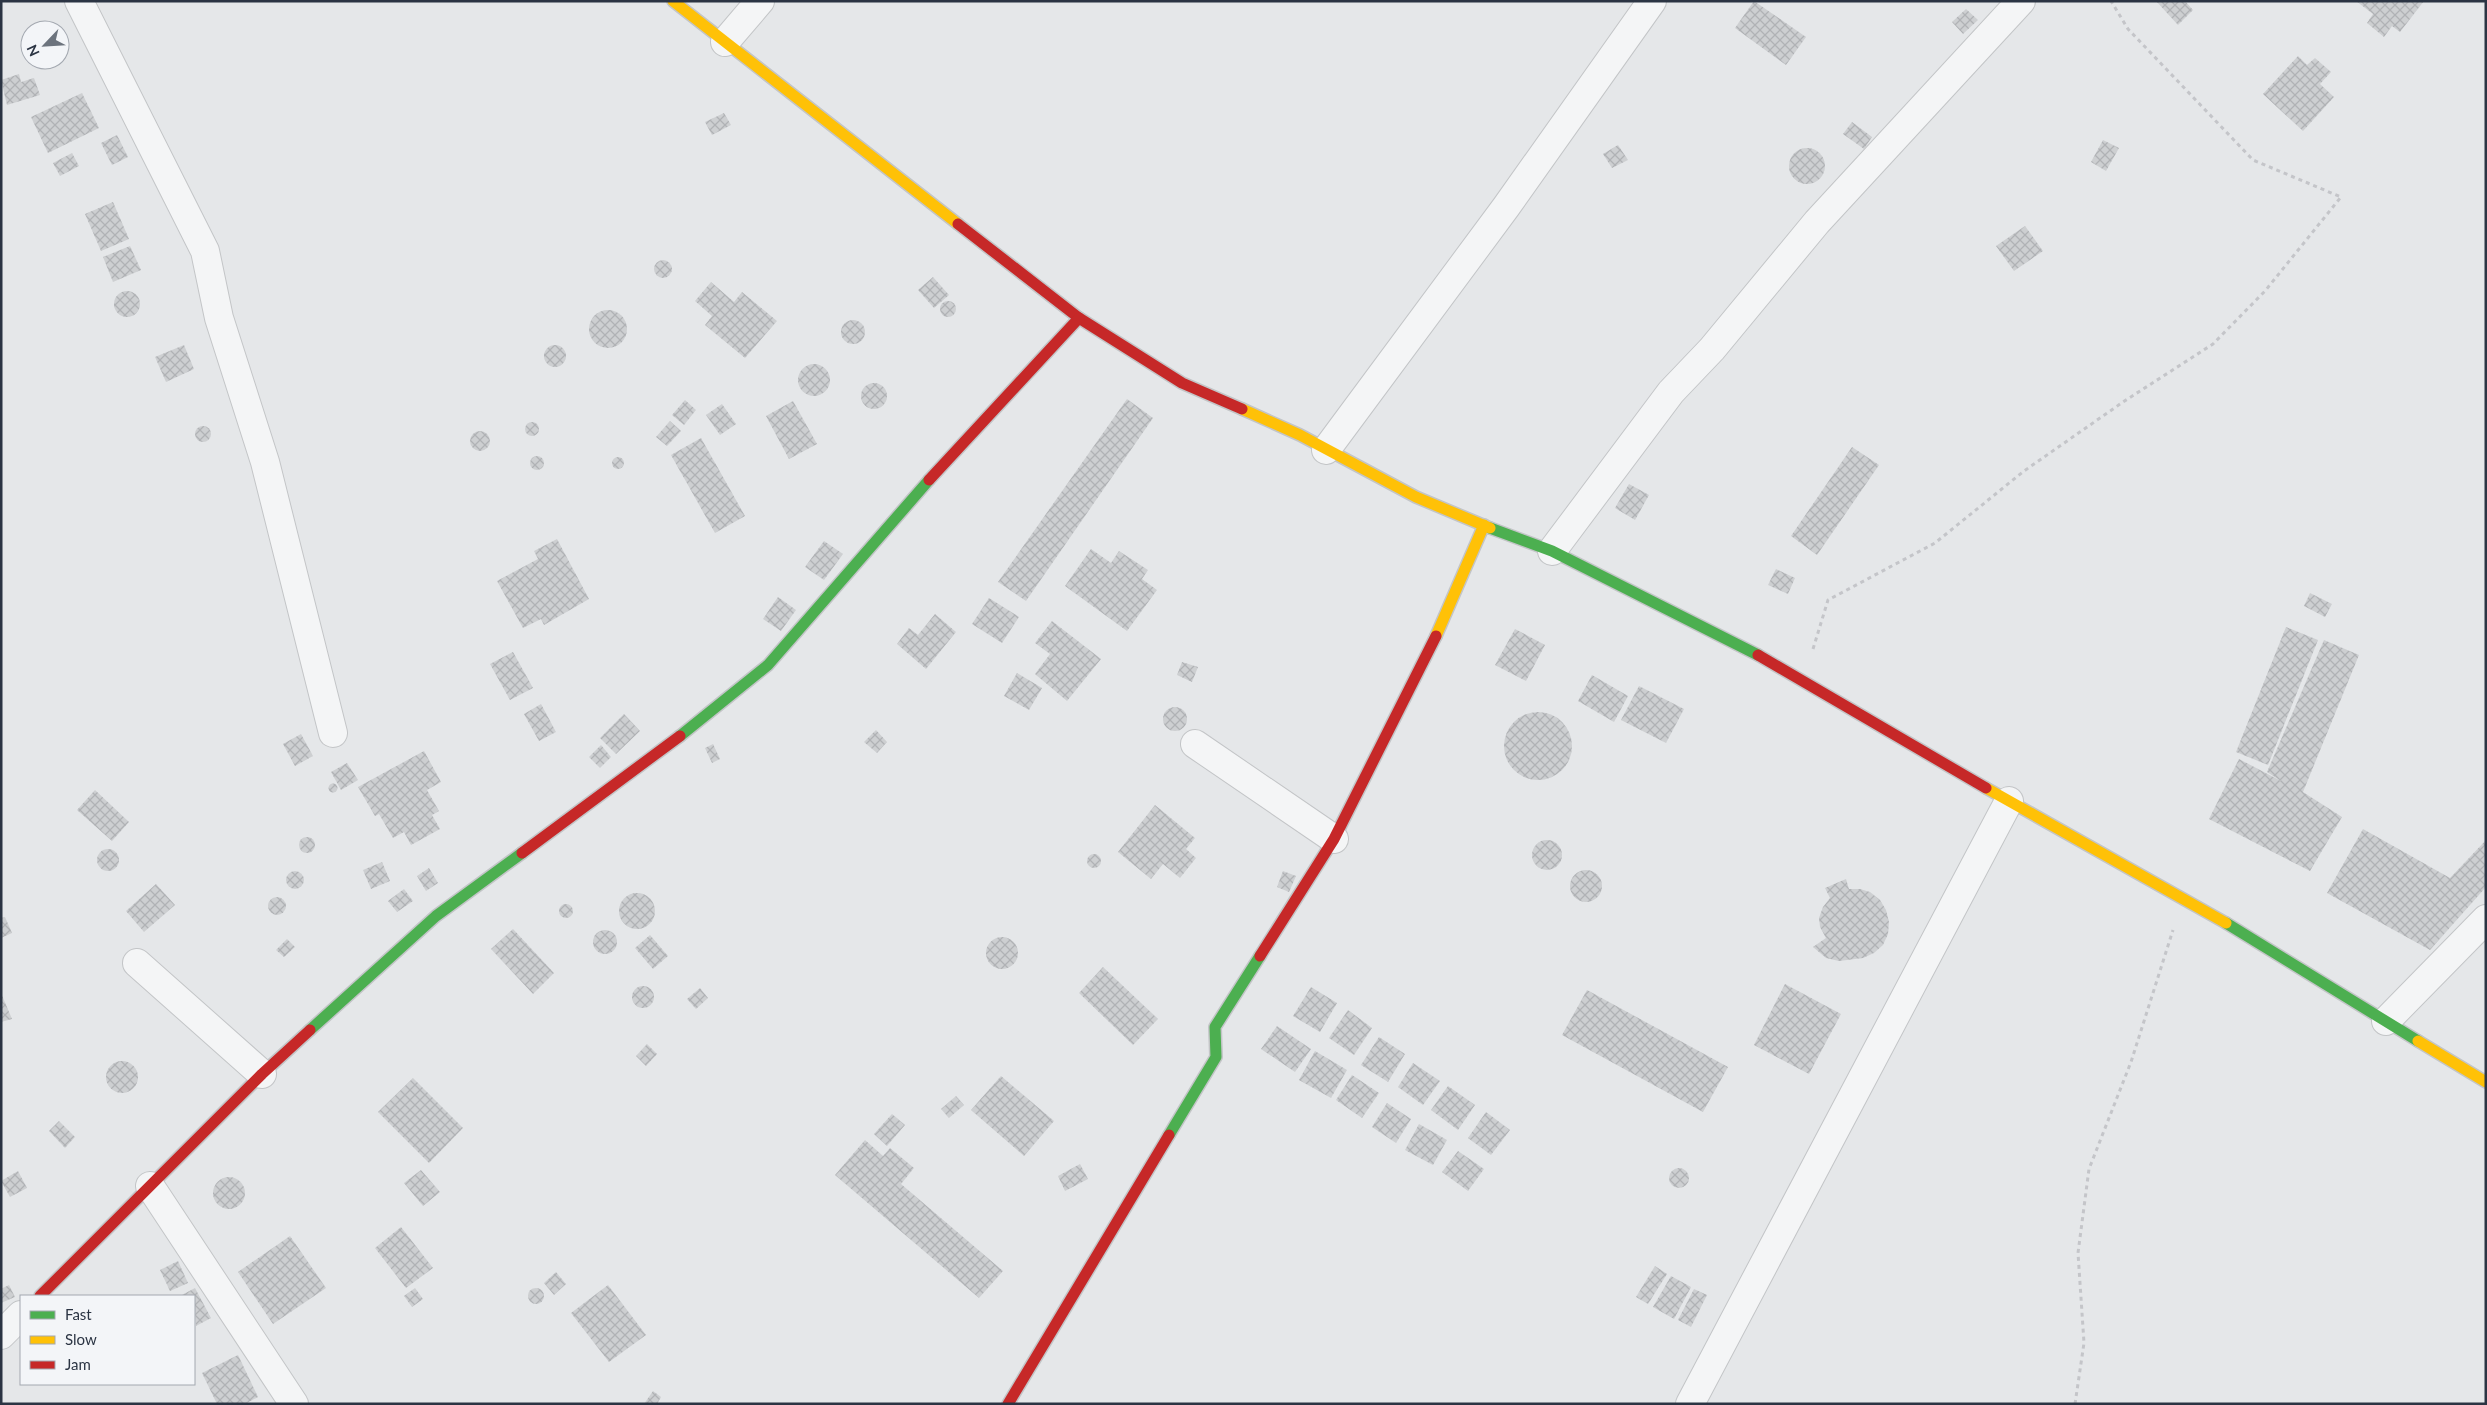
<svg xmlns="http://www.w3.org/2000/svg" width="2487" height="1405" viewBox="0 0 2487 1405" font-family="Lato,sans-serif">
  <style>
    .building { fill: url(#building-cross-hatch) }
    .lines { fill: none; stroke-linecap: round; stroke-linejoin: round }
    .street-casing { stroke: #c3c5c7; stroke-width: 30 }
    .fast-casing { stroke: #c3c5c7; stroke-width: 14 }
    .slow-casing { stroke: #c3c5c7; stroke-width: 14 }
    .jam-casing { stroke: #c3c5c7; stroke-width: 14 }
    .path { stroke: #c4c5c9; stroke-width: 3; stroke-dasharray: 4 4; stroke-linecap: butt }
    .street { stroke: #f4f5f6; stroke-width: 28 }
    .fast { stroke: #4caf50; stroke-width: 11 }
    .slow { stroke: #ffc107; stroke-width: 11 }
    .jam { stroke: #c62828; stroke-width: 11 }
  </style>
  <defs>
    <pattern id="building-cross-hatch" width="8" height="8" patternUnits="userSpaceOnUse" patternTransform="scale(1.25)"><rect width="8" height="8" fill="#cdcfd1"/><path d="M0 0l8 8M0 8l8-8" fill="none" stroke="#b0b2b5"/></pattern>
  </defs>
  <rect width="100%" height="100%" fill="#e5e7e9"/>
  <!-- building -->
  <g class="building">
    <path d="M1754,1L1806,37L1786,65L1735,28Z"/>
    <path d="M2156,1H2185L2193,10L2178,25Z"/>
    <path d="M2356,1H2424L2400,32L2392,26L2384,37L2367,23L2373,14Z"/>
    <path d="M1966,9L1978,20L1963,34L1952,22Z"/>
    <path d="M2298,56L2307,65L2315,58L2331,72L2320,84L2334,97L2303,131L2263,94Z"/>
    <path d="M19,74L21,82L34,78L40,95L7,105L1,80Z"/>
    <path d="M82,93L99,128L48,153L31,117Z"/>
    <path d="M724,113L731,125L712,135L705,122Z"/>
    <path d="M1852,122L1872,137L1864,149L1843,134Z"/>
    <path d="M117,135L128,157L112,165L101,143Z"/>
    <path d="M2103,140L2119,148L2106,171L2091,162Z"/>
    <path d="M1618,145L1628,160L1612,168L1603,154Z"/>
    <circle cx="1807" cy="166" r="18"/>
    <path d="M72,153L79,166L60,176L53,163Z"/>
    <path d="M113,202L129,239L101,251L85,214Z"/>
    <path d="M2025,226L2043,251L2014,271L1996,246Z"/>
    <path d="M130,246L141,270L113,282L103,257Z"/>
    <circle cx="663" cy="269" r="9"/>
    <path d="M933,277L949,295L934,308L918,290Z"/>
    <path d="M711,282L734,302L742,292L777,321L745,358L705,325L712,316L695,301Z"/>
    <circle cx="127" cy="304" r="13"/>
    <circle cx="948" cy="309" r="8"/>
    <circle cx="608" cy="329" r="19"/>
    <circle cx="853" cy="332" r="12"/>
    <circle cx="555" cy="356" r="11"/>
    <path d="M184,345L194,369L166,382L155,357Z"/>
    <circle cx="814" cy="380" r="16"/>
    <circle cx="874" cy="396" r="13"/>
    <path d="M1127,399L1153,418L1026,601L998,582Z"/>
    <path d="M685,400L696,410L684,425L672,415Z"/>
    <path d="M793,401L817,444L789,459L766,416Z"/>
    <path d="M722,404L736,424L720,435L706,415Z"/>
    <path d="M670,421L681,431L667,446L656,437Z"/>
    <circle cx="532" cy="429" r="7"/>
    <circle cx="203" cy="434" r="8"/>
    <circle cx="480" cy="441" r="10"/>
    <path d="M701,438L745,516L715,533L671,455Z"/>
    <path d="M1852,447L1879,465L1817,555L1791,536Z"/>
    <circle cx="537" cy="463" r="7"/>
    <circle cx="618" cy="463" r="6"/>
    <path d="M1629,484L1649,495L1635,520L1615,508Z"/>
    <path d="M557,539L589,599L544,625L541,619L523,628L497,581L538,559L534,551Z"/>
    <path d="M824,541L843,554L824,580L805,567Z"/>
    <path d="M1091,549L1111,563L1119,551L1148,570L1142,579L1157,590L1127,631L1065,586Z"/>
    <path d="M1776,569L1795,578L1788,594L1768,585Z"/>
    <path d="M2310,593L2332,604L2325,617L2304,606Z"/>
    <path d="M778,597L796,610L781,631L763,619Z"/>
    <path d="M989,598L1019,617L1002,643L972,624Z"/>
    <path d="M935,614L956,632L926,669L897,644L909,628L918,635Z"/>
    <path d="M1052,621L1101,659L1067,701L1035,674L1050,654L1035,643Z"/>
    <path d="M2286,627L2318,640L2268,765L2236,752Z"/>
    <path d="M1515,629L1545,645L1526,681L1495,665Z"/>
    <path d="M2324,640L2359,655L2303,792L2342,817L2310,871L2209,819L2239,759L2281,781L2267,772Z"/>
    <path d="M513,652L533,688L510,700L490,664Z"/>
    <path d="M1182,662L1198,667L1192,682L1177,675Z"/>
    <path d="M1017,673L1042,688L1029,710L1004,696Z"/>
    <path d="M1592,675L1628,696L1614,722L1578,701Z"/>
    <path d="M1639,686L1684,709L1666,743L1621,720Z"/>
    <path d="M541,704L556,732L539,741L524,714Z"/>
    <circle cx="1175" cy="719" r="12"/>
    <circle cx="1538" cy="746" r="34"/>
    <path d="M624,714L640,731L616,754L600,738Z"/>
    <path d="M876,730L887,742L877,753L864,742Z"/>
    <path d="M301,734L313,756L295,766L283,744Z"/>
    <path d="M713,744L720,759L712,763L705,748Z"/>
    <path d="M601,745L611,757L600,768L589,757Z"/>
    <path d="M424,751L441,782L427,790L439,811L432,815L440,829L411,845L404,832L393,838L379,814L375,816L358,787Z"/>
    <path d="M347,763L358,780L341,790L331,772Z"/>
    <circle cx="333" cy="788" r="4.5"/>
    <path d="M95,790L129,822L112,841L77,810Z"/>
    <path d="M1155,805L1195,838L1186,849L1196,858L1180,878L1163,864L1151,879L1118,852Z"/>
    <path d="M2363,829L2450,878L2486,840V887L2430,950L2327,893Z"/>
    <circle cx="307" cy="845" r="8"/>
    <circle cx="1547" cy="855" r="15"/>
    <circle cx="108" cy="860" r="11"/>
    <circle cx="1094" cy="861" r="7"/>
    <path d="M382,862L390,881L371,889L363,870Z"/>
    <path d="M429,868L438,883L426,891L417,876Z"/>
    <circle cx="1586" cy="886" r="16"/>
    <path d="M1283,871L1296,876L1289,892L1277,887Z"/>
    <circle cx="295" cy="880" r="9"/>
    <path d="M1846,879L1849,889H1860L1870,892L1880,900L1886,910L1889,922L1888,934L1883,945L1874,953L1863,958L1839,961L1826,958L1813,947L1826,938L1820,927L1819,918L1823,907L1830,898L1825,888Z"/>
    <path d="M156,884L175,905L144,932L126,911Z"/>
    <path d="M404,889L413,901L397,912L388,901Z"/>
    <circle cx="637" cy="911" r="18"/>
    <circle cx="277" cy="906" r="9"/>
    <circle cx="566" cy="911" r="7"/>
    <path d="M5,917L12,933L1,938V918Z"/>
    <path d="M513,929L554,973L533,994L491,949Z"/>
    <circle cx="605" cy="942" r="12"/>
    <path d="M650,935L668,956L653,969L635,948Z"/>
    <circle cx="1002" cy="953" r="16"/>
    <path d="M287,939L295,947L284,957L276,950Z"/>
    <path d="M1103,967L1158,1019L1133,1045L1079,993Z"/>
    <path d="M1785,984L1841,1014L1809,1074L1754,1045Z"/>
    <circle cx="643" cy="997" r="11"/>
    <path d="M1311,987L1337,1003L1320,1032L1293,1016Z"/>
    <path d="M700,988L708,998L696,1009L687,999Z"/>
    <path d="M1587,990L1728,1067L1703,1112L1562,1035Z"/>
    <path d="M1,993L12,1019L1,1022Z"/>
    <path d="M1348,1010L1372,1028L1354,1055L1329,1038Z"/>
    <path d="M1277,1026L1311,1049L1295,1072L1261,1049Z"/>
    <path d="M1379,1037L1405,1054L1388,1082L1361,1065Z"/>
    <path d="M647,1044L657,1054L646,1066L636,1056Z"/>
    <path d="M1315,1051L1347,1070L1331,1098L1299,1080Z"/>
    <circle cx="122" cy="1077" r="16"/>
    <path d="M1413,1063L1440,1081L1423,1105L1398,1087Z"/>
    <path d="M1352,1075L1379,1093L1362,1118L1336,1100Z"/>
    <path d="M1001,1076L1054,1121L1024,1156L971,1110Z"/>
    <path d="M413,1078L463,1128L429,1163L378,1112Z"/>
    <path d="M1448,1086L1475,1105L1458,1130L1431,1110Z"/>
    <path d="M956,1096L964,1105L949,1118L941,1109Z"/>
    <path d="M1387,1103L1411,1119L1396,1143L1372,1127Z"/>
    <path d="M1486,1112L1510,1130L1491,1155L1468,1138Z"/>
    <path d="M892,1114L905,1125L887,1146L874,1134Z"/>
    <path d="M59,1121L75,1137L65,1148L49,1131Z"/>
    <path d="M1419,1124L1447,1140L1433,1165L1405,1150Z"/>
    <path d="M865,1140L883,1156L890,1148L914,1168L901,1184L1003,1271L979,1298L835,1175Z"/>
    <path d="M1458,1151L1484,1169L1468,1191L1442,1172Z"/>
    <path d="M1080,1164L1088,1179L1065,1191L1058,1176Z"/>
    <circle cx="1679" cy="1178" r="10"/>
    <path d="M421,1170L440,1192L423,1206L404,1183Z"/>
    <path d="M18,1171L27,1188L10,1197L1,1181Z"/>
    <circle cx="229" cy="1193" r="16"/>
    <path d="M401,1227L433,1268L406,1288L375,1248Z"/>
    <path d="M290,1236L326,1288L273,1324L238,1272Z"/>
    <path d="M178,1261L188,1283L170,1291L160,1270Z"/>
    <path d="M1655,1266L1667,1274L1648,1304L1636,1297Z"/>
    <path d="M556,1272L566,1284L554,1295L544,1283Z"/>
    <path d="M1671,1276L1691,1287L1674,1319L1653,1307Z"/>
    <path d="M9,1285L15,1297L1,1303V1289Z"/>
    <path d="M608,1285L646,1335L609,1362L571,1313Z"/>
    <path d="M195,1288L211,1318L196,1326L194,1296H180Z"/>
    <path d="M415,1288L423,1299L412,1307L404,1296Z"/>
    <circle cx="536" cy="1296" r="8"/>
    <path d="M1694,1289L1707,1295L1691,1327L1678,1320Z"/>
    <path d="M238,1355L258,1397L245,1404H217L202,1373Z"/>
    <path d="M653,1391L661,1397L657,1404H644Z"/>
  </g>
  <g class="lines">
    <!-- street casing -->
    <g class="street-casing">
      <g id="street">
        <path d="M79,1L205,251L219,318L265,462L333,733"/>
        <path d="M725,42L760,1"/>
        <path d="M1326,450L1506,207L1652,1"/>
        <path d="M1552,551L1671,392L1712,349L1817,222L2021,1"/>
        <path d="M1195,744L1334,839"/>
        <path d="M137,963L262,1074"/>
        <path d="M2386,1021L2486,919"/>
        <path d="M150,1186L294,1404"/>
        <path d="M1,1335L21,1315"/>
        <path d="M1690,1404L2009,801"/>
      </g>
    </g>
    <!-- fast casing -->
    <g class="fast-casing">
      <g id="fast">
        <path d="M1490,528L1552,551L1758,655"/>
        <path d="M680,736L768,665L929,480"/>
        <path d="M2226,923L2418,1041"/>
        <path d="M310,1030L436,916L522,853"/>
        <path d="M1169,1135L1216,1057L1215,1027L1260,956"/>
      </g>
    </g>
    <!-- slow casing -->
    <g class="slow-casing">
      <g id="slow">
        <path d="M673,1L958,224"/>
        <path d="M1242,409L1300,435L1416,497L1490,528"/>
        <path d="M1436,636L1484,525"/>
        <path d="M1986,788L2226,923"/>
        <path d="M2418,1041L2486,1082"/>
      </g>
    </g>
    <!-- jam casing -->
    <g class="jam-casing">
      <g id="jam">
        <path d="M958,224L1079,318L1182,383L1242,409"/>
        <path d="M929,480L1079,318"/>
        <path d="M1758,655L1986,788"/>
        <path d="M522,853L680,736"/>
        <path d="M1260,956L1334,839L1436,636"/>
        <path d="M40,1296L262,1074L310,1030"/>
        <path d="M1008,1404L1169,1135"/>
      </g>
    </g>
    <!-- path -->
    <g class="path">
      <path d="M1813,649L1828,600L1935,543L2024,471L2123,402L2213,344L2265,291L2341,197L2253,160L2128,29L2111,1"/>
      <path d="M2075,1404L2084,1343L2078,1253L2089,1169L2131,1062L2173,930"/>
    </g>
    <!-- street -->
    <use href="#street" class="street"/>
    <!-- fast -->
    <use href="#fast" class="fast"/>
    <!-- slow -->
    <use href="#slow" class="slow"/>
    <!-- jam -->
    <use href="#jam" class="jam"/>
  </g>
  <!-- border -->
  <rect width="2487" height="1405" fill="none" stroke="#2b3443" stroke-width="5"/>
  <!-- legend -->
  <rect x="20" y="1295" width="175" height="90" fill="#f3f5f8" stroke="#a3a8b0"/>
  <rect x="30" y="1311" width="25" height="8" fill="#4caf50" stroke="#a3a8b0"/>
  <text x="65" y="1320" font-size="15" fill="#2b3443">Fast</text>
  <rect x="30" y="1336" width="25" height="8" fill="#ffc107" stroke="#a3a8b0"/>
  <text x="65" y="1345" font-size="15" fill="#2b3443">Slow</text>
  <rect x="30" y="1361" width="25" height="8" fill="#c62828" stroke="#a3a8b0"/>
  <text x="65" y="1370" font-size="15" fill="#2b3443">Jam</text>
  <!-- north arrow -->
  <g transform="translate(45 45) rotate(245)"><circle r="24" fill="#f3f5f8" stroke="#a3a8b0"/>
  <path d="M0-4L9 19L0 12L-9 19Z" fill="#6c737d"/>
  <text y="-8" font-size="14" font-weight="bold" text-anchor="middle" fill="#2b3443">N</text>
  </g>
</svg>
